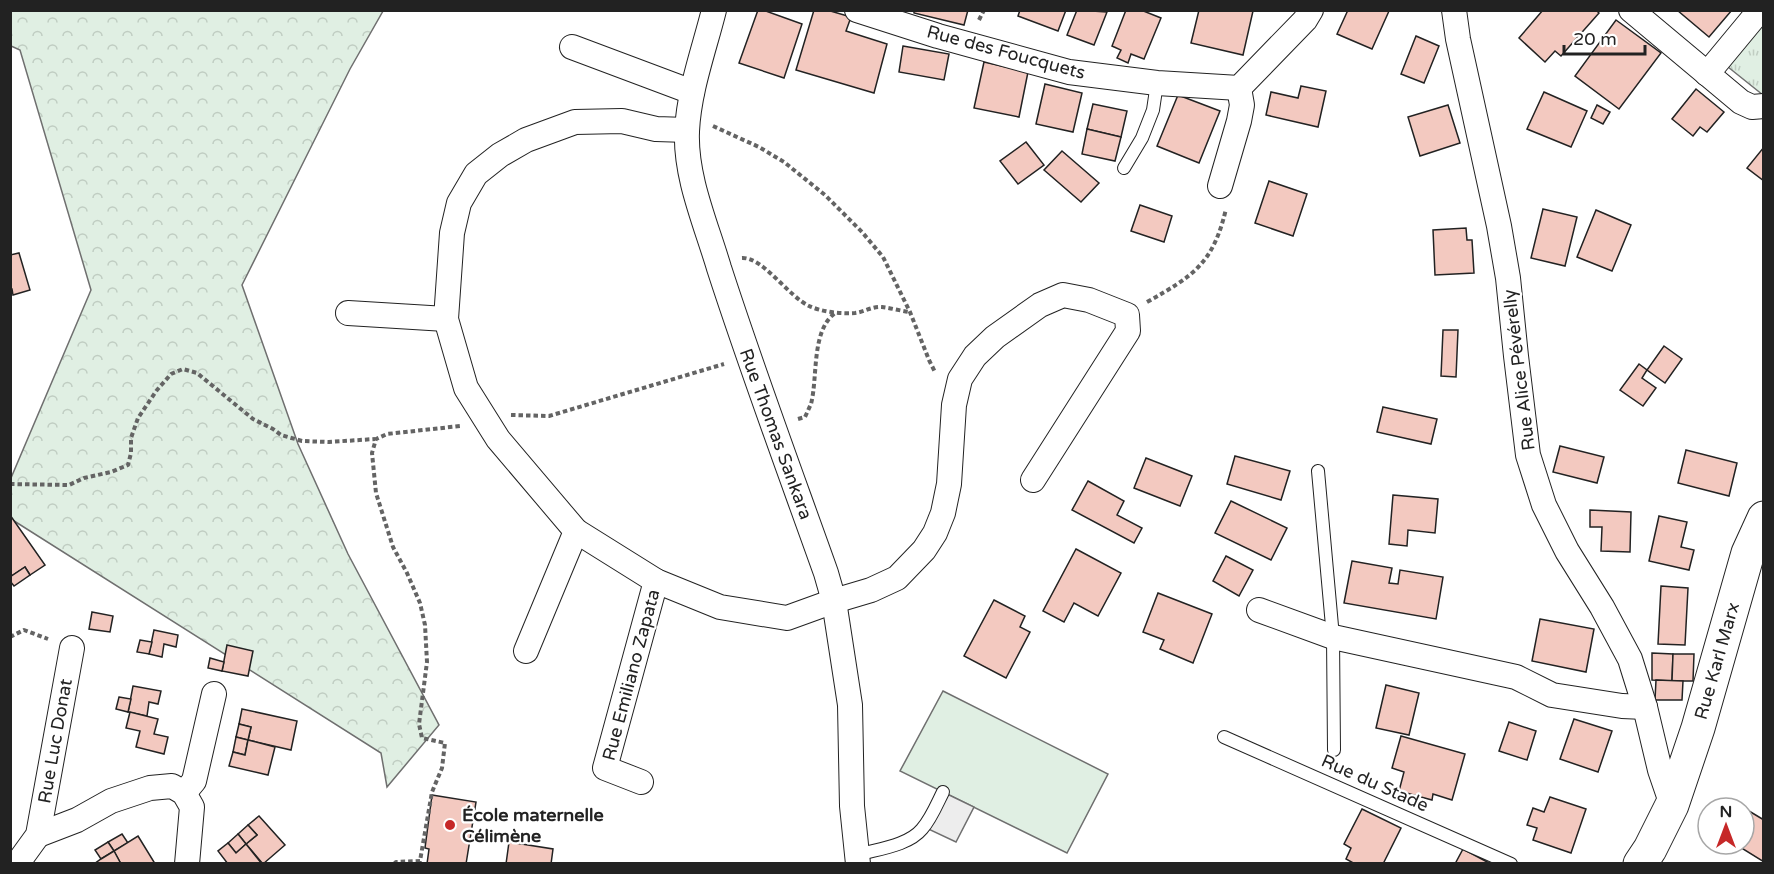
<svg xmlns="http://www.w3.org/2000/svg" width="1774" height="874" viewBox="0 0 1774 874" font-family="'Varela Round',sans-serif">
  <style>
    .grass { fill: url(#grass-tufts); stroke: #6f6f6f; stroke-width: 1.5 }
    .forest { fill: url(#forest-crowns); stroke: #6f6f6f; stroke-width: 1.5 }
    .garden { fill: #e0efe3; stroke: #6f6f6f; stroke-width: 1.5 }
    .parking { fill: #ededed; stroke: #6f6f6f; stroke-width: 1.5 }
    .building { fill: #f3c9c0; stroke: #222; stroke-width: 1.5 }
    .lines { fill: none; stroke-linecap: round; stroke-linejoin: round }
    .service-casing { stroke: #222; stroke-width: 14 }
    .minor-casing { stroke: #222; stroke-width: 26 }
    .secondary-casing { stroke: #222; stroke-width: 35 }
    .path { stroke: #646464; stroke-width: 4; stroke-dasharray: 4.5 3; stroke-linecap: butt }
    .service { stroke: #fff; stroke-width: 12 }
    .minor { stroke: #fff; stroke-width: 24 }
    .secondary { stroke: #fff; stroke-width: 33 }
    .poi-dot { fill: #c62828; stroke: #fff; stroke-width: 2 }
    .labels { text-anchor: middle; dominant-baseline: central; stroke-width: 4.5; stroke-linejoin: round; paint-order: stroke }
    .street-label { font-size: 18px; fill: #222; stroke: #fff }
    .poi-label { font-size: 18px; font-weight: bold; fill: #222; stroke: #fff; text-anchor: start }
  </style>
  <defs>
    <pattern id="grass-tufts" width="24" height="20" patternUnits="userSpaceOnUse" patternTransform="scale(1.5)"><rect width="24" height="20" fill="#e0efe3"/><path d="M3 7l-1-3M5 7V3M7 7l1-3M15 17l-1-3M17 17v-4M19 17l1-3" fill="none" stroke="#c0cdc2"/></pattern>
    <pattern id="forest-crowns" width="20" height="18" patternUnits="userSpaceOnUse" patternTransform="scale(1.5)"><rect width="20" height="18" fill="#e0efe3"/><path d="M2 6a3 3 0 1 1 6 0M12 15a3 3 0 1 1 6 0" fill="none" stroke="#c0cdc2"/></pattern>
  </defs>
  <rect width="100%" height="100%" fill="#fff"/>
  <!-- grass -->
  <path class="grass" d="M1763,22V95L1728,67Z"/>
  <!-- forest -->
  <path class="forest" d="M11,11H383L350,69L242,285L298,444L348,554L439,725L387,787L381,753L11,519V478L91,290L20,50L11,46Z"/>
  <!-- garden -->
  <path class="garden" d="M943,691L1108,774L1067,853L900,771Z"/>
  <!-- parking -->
  <path class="parking" d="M943,792L974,807L956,842L924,827Z"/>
  <!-- building -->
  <g class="building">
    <path d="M758,10H763L802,24L784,78L739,63Z"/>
    <path d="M814,10H827L851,17L846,31L887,44L874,93L796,70Z"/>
    <path d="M914,10H968L964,25L914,13Z"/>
    <path d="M1020,10H1066L1058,31L1018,16Z"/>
    <path d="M1077,10L1107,12L1094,45L1067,35Z"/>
    <path d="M1126,10H1141L1161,18L1144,59L1131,54L1128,63L1117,58L1121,50L1112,46Z"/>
    <path d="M1199,10L1253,11L1243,55L1191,43Z"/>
    <path d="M1348,10L1389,11L1372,49L1337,34Z"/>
    <path d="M1543,10H1596L1599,13L1561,56L1555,51L1545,62L1519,38Z"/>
    <path d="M1677,10H1732L1709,37Z"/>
    <path d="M1616,20L1661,53L1619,109L1575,76Z"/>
    <path d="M1416,36L1439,46L1424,83L1401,74Z"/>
    <path d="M903,46L949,54L944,80L899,72Z"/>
    <path d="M984,62L1028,72L1019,117L974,108Z"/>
    <path d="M1045,84L1082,93L1073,132L1036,124Z"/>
    <path d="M1301,86L1326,91L1318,127L1266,115L1271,92L1298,98Z"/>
    <path d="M1696,89L1724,112L1707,132L1700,127L1693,136L1672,119Z"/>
    <path d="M1544,92L1587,111L1571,147L1527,129Z"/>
    <path d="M1178,95L1220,111L1199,163L1157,146Z"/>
    <path d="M1093,104L1127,111L1121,137L1087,129Z"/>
    <path d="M1448,105L1460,143L1420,156L1408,117Z"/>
    <path d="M1597,105L1610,112L1603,124L1591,118Z"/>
    <path d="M1087,129L1121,137L1115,161L1082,154Z"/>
    <path d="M1026,142L1044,165L1018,184L1000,161Z"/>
    <path d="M1764,147V181L1747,168Z"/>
    <path d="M1062,151L1099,183L1081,202L1044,170Z"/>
    <path d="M1269,181L1307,194L1293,236L1255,223Z"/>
    <path d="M1140,205L1172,216L1164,242L1131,231Z"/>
    <path d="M1543,209L1577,217L1565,266L1531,258Z"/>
    <path d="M1596,210L1631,225L1612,271L1577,257Z"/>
    <path d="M1466,228L1467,240H1472L1474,273L1435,275L1433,230Z"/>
    <path d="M19,253L30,290L13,295L12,289H10V255Z"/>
    <path d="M1443,330H1458L1456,377L1441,376Z"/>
    <path d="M1664,346L1682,359L1665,383L1647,370Z"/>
    <path d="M1639,364L1647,370L1642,378L1656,388L1643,406L1620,390Z"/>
    <path d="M1383,407L1437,419L1431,444L1377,432Z"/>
    <path d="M1560,446L1604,457L1597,483L1553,472Z"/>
    <path d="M1686,450L1737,463L1729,496L1678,483Z"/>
    <path d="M1235,456L1290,471L1281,500L1227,484Z"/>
    <path d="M1146,458L1192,476L1180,506L1134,488Z"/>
    <path d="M1088,481L1124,501L1117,515L1142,528L1134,543L1072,510Z"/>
    <path d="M1393,495L1438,499L1435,533L1408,530L1407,546L1389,544Z"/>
    <path d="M1231,501L1287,528L1271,560L1215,533Z"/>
    <path d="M1590,510L1631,512L1630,552L1601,551L1602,527H1590Z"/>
    <path d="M10,515L45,565L30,575L25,567L10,577Z"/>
    <path d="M1659,516L1687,522L1681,547L1694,550L1689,570L1649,561Z"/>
    <path d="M1076,549L1121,573L1098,616L1074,603L1064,622L1043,611Z"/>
    <path d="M1226,556L1253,570L1239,596L1213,581Z"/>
    <path d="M1352,561L1392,568L1389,583L1398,584L1400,570L1443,577L1436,619L1344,603Z"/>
    <path d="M25,567L30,575L14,586L10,581V577Z"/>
    <path d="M1661,586L1688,588L1685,645L1658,644Z"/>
    <path d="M1158,593L1212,614L1193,663L1160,649L1164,640L1143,632Z"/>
    <path d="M994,600L1025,616L1020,627L1030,632L1006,678L964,656Z"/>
    <path d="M92,612L113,616L110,632L89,629Z"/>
    <path d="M1540,619L1594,629L1586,672L1532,661Z"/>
    <path d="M154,630L178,635L176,647L164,644L162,657L149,654Z"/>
    <path d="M140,640L152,642L149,654L137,652Z"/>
    <path d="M227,645L253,651L248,676L222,671Z"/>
    <path d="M1652,653L1673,654L1672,681L1652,680Z"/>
    <path d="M1673,654H1694L1693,681H1672Z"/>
    <path d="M210,658L224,662L222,671L208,668Z"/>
    <path d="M1656,680L1683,681L1682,700H1655Z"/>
    <path d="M1386,685L1419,693L1409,735L1376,728Z"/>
    <path d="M133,686L161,691L158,704L149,702L147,716L128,712Z"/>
    <path d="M119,697L131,699L128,712L116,709Z"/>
    <path d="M242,709L297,721L291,750L248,740L251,727L239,724Z"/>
    <path d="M130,712L158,719L154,734L168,737L164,754L136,747L140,731L126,728Z"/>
    <path d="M1574,719L1612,731L1598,772L1560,759Z"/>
    <path d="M1509,722L1536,731L1527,760L1499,751Z"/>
    <path d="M239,724L251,727L248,740L236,737Z"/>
    <path d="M1401,736L1465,754L1452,800L1433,794L1432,800L1399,791L1404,772L1392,768Z"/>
    <path d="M236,737L248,740L245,755L233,752Z"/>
    <path d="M248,740L275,747L268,775L229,766L233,752L245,755Z"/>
    <path d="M432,795L476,802L466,864H427L429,849L425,848Z"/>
    <path d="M1550,797L1586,809L1571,853L1533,840L1537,828L1527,825L1533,808L1544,812Z"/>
    <path d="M1734,802L1764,820V862L1735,844H1744V808H1730Z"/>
    <path d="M1362,809L1401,828L1383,864H1355L1346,859L1351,848L1344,844Z"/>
    <path d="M259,816L285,845L263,864L246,844L257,835L248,825Z"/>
    <path d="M248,825L257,835L246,844L238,834Z"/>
    <path d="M122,834L128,843L114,851L108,842Z"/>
    <path d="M238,834L246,844L236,853L228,843Z"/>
    <path d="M138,836L154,862L151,864H121L114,851Z"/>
    <path d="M108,842L114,851L101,859L95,850Z"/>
    <path d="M509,842L553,849L551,864H506Z"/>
    <path d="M228,843L236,853L246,844L262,864H228L218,851Z"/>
    <path d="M1463,849L1491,864H1455Z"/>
    <path d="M114,851L121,864H94L101,859Z"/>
  </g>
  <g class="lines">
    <!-- service casing -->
    <g class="service-casing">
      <g id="service">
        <path d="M1124,168L1142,138L1153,110L1157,83"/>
        <path d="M1318,471L1333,637L1334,750"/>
        <path d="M1224,737L1511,864"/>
        <path d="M857,855C877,849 908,846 922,829C931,819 937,804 943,792"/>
      </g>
    </g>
    <!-- minor casing -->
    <g class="minor-casing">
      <g id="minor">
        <path d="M714,10C704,50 689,90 687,131C685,177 706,224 719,268C752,370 790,472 826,573L834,601L850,705L852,806L858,864"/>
        <path d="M857,10L938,36L1069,72L1157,83L1239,88L1305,20L1311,10"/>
        <path d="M1454,10L1458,39L1499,226L1508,278L1516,356L1528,455L1544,505L1567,551L1602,607L1630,659L1645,707L1660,770L1672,805"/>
        <path d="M1631,10L1741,102L1752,107L1764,106"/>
        <path d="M572,47L692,92"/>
        <path d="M1707,74L1760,10"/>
        <path d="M687,130L656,129L622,121L575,122L526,140L500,155L476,174L459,203L452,233L446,319L466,388L498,439L576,531L656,581L720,607L787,618L834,601L871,590L897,578L924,550L935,533L943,513L949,484L954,405L960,379L975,356L995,337L1040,305L1063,295L1089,300L1127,315L1128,331L1033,480"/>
        <path d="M1220,186L1239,121L1242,105L1239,88"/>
        <path d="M348,313L446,319"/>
        <path d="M1259,610L1333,637L1516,677L1552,695L1622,706L1645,707"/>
        <path d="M526,651L576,531"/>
        <path d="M641,782L605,768L656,581"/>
        <path d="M184,793L194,781L214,694"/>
        <path d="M38,835L77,820L111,801L150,788L172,786L184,793L192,807L187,864"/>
        <path d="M17,864L38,835L72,648"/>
      </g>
    </g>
    <!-- secondary casing -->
    <g class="secondary-casing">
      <path id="secondary" d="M1640,864L1650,849L1672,805L1698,728L1748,553L1764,518"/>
    </g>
    <!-- path -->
    <g class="path">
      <path d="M979,20L984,10"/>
      <path d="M713,126L759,147L784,162L825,195L862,232L883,257L910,312L929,360L935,372"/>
      <path d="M742,258C763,257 788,296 809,306C822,312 841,314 855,313C864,312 873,306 882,307C891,308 901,311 910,312"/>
      <path d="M1147,302C1193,276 1213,264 1226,209"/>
      <path d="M511,415L549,416L724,364"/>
      <path d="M798,419L805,417C807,413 809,408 811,404C818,377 811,331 835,313"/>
      <path d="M10,484L69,485L84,478L111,472L128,465L131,453V438L138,418L157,390L171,374L183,369L197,373L253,419L273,429L281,435L302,441L329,442L375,439"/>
      <path d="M10,637L24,630L48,639"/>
      <path d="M394,864L396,862L420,861L432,792L442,768L445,743L422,738L419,724L427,662L425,625L420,603L407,573L393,547L376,493L372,453L376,439L387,434L460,426"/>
    </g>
    <!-- service -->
    <use href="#service" class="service"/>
    <!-- minor -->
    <use href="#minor" class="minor"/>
    <!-- secondary -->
    <use href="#secondary" class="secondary"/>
  </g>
  <!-- markers -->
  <circle class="poi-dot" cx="450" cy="825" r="6"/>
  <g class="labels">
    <!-- street labels -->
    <g class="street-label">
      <text transform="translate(1006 52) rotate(15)">Rue des Foucquets</text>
      <text transform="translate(1519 370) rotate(-97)">Rue Alice Pévérelly</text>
      <text transform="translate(776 434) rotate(70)">Rue Thomas Sankara</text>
      <text transform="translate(1717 661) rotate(-74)">Rue Karl Marx</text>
      <text transform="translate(631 675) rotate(-75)">Rue Emiliano Zapata</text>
      <text transform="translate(55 741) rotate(-80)">Rue Luc Donat</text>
      <text transform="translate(1375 783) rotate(24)">Rue du Stade</text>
    </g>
    <!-- poi labels -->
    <g class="poi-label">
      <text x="462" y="815">École maternelle<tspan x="462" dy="21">Célimène</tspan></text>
    </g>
  </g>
  <!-- border -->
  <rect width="1774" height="874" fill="none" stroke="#222222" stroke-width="24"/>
  <!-- north arrow -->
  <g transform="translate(1726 826)"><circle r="28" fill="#ffffff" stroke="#a7a7a7" stroke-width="1.5"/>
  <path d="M0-4.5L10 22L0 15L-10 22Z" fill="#c62828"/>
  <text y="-9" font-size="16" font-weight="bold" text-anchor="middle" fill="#222222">N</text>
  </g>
  <!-- scale -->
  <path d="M1564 45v9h81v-9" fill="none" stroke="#222222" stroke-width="3"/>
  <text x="1573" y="45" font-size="18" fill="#222222" stroke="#ffffff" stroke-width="4.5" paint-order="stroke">20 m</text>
</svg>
